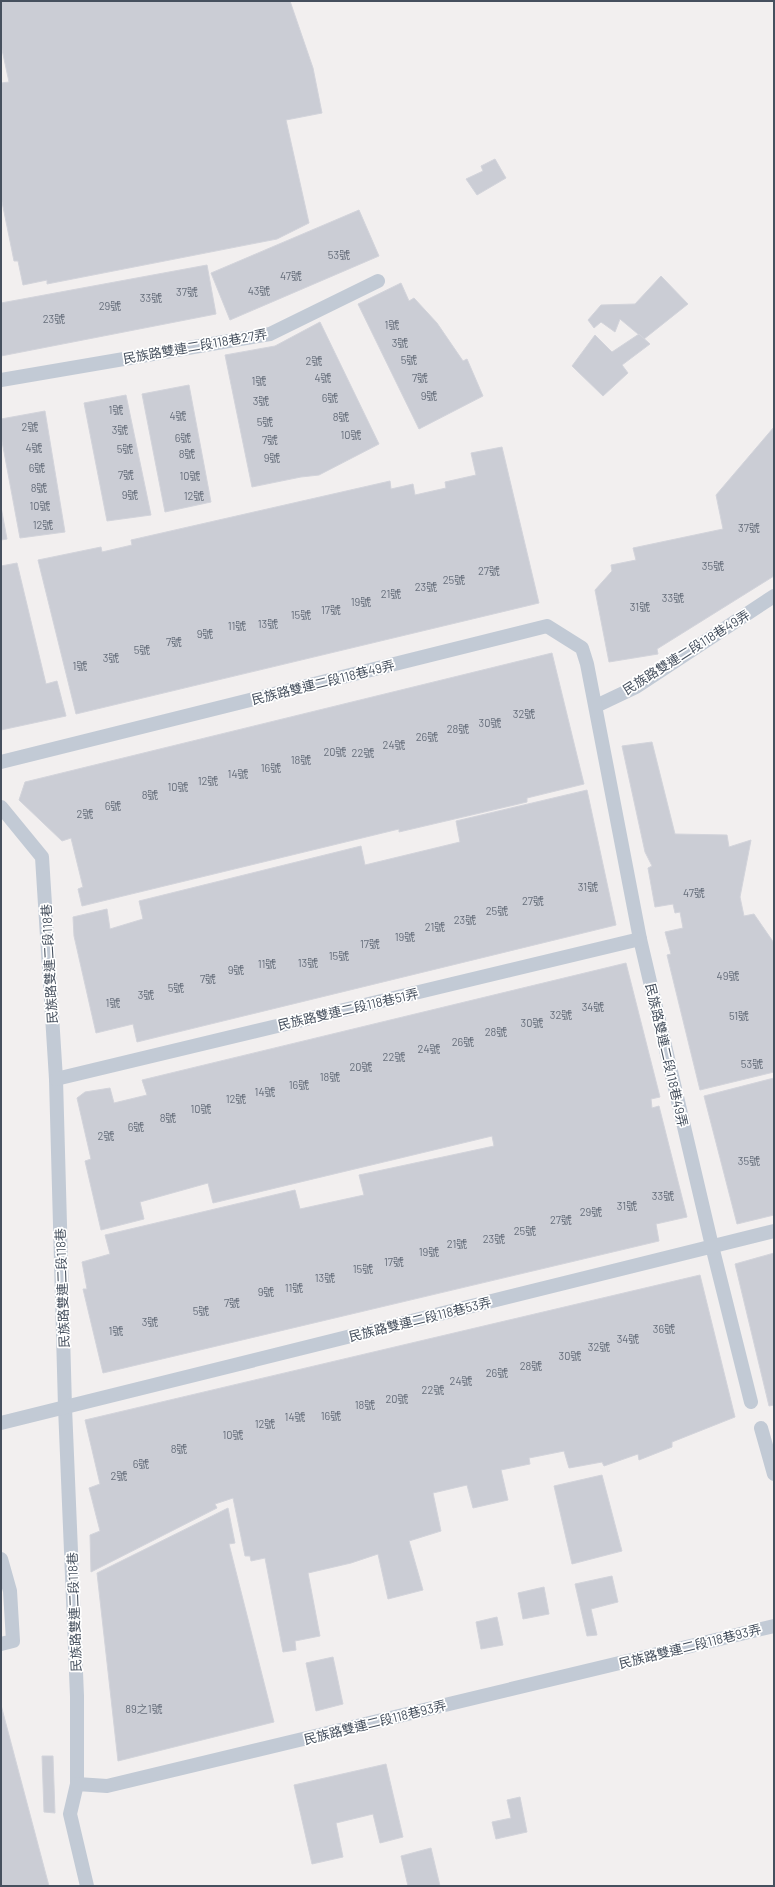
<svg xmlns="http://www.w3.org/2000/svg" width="775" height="1887" viewBox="0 0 775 1887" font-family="Barlow,'Noto Sans TC',sans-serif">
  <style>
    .building { fill: #cbcdd5; stroke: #d3d4db }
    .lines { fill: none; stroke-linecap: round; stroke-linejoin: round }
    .service { stroke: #c2cad5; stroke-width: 14 }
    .labels { text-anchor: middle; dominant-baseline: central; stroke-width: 3.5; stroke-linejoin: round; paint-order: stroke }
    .number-label { font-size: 11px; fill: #676f7c }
    .street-label { font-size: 13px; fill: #46505e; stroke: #fff }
  </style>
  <rect width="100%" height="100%" fill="#f2efef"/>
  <!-- building -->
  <g class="building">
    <path d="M1,1H290L313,68L322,113L286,120L309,223L277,239L47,284V280L23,285L18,261H14L1,197V83L9,82L1,45Z"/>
    <path d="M495,159L506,178L477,195L466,179L483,171L481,166Z"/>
    <path d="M359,210L379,256L230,320L211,273Z"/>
    <path d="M207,265L216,314L1,356V303Z"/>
    <path d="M661,276L688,304L644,339L620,319L615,332L601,322L594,328L588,320L601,305L635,304Z"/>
    <path d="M401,283L409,301L414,298L437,323L463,361L467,359L483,396L419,429L358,304Z"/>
    <path d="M320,322L379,444L319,475L301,477L252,487L225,355L275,346Z"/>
    <path d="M639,334L650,344L622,365L628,373L603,396L572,366L595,335L612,352Z"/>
    <path d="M189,385L211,502L165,512L142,394Z"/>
    <path d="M126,395L151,515L107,521L84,403Z"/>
    <path d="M45,411L65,532L20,538L1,436V419Z"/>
    <path d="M774,427V576L657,649L658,654L609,662L595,590L612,571L611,565L636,560L633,548L723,529L716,495Z"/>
    <path d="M502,447L539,603L76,714L38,560L101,547L102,552L132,545L131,540L390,481L391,489L413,484L415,495L446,488L445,482L476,475L471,453Z"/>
    <path d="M1,507L7,539L1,540Z"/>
    <path d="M17,563L46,684L57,681L66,716L1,730V566Z"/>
    <path d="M552,653L584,784L527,798V802L399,832V829L82,906L78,889L83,887L71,838L62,841L19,800L25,782Z"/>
    <path d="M652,742L675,834L727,835L729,847L751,840L740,897L744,916L754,914L774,943V1072L700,1090L667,955L671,954L665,932L683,928L680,912L675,913L673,904L655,907L648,868L652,866L645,852L622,746Z"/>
    <path d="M587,790L616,925L137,1042L133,1024L96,1033L74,936L73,917L107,909L110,929L143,919L139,901L361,846L365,865L460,842L456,821Z"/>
    <path d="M626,963L660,1097L651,1099L652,1108L659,1106L687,1217L656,1224L659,1241L103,1373L83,1289H87L82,1262L110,1254L105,1235L295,1190L300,1209L364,1195L359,1175L494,1146L492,1136L213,1203L208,1183L140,1202L144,1219L101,1230L85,1161L91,1159L77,1098L85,1092L110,1088L114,1103L147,1095L142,1080Z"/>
    <path d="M774,1078V1215L737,1224L704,1096Z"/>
    <path d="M774,1253V1405L769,1406L735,1264Z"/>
    <path d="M700,1275L735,1417L672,1442V1447L639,1460L638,1454L604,1466L602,1462L569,1468L564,1451L529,1458L530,1464L501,1470L508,1500L473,1508L467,1485L433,1493L441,1531L409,1541L423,1590L388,1599L378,1554L351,1563L308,1573L320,1636L295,1641L296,1650L283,1652L265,1558L251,1561L250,1556H245L233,1498L215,1504L217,1508L91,1572L90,1535L100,1531L89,1488L100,1484L85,1420Z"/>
    <path d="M602,1475L622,1551L572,1564L554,1486Z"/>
    <path d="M228,1508L235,1543L229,1544L274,1722L118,1761L97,1573Z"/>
    <path d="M612,1576L618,1602L591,1609L597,1635L587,1636L575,1584Z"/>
    <path d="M544,1587L549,1614L523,1619L518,1593Z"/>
    <path d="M497,1617L503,1645L481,1649L476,1622Z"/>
    <path d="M333,1657L343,1704L316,1711L306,1663Z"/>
    <path d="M1,1705L49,1886H1Z"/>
    <path d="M42,1756H53L55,1813L44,1812Z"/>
    <path d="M386,1764L403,1837L380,1843L373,1814L336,1823L343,1857L312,1864L294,1785Z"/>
    <path d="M520,1797L527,1832L496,1839L492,1822L511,1818L507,1800Z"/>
    <path d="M431,1848L440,1886H408L401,1856Z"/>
  </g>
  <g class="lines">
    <!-- service -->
    <g class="service">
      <path d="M1,380L270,334L378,281"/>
      <path d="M596,706L636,687L774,596"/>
      <path d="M1,762L547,626L582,648L587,664L640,939L712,1246L751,1402"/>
      <path d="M1,807L42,857L56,1079L65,1407L77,1696V1784"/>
      <path d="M56,1079L640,939"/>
      <path d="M1,1423L774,1231"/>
      <path d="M761,1428L774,1474"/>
      <path d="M1,1559L10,1591L13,1641L1,1644"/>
      <path d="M87,1886L70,1814L77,1784L107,1786L774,1626"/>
    </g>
  </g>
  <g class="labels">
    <!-- number labels -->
    <g class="number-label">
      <text x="339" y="254">53號</text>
      <text x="291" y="275">47號</text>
      <text x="259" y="290">43號</text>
      <text x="187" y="291">37號</text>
      <text x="151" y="297">33號</text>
      <text x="110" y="305">29號</text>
      <text x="54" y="318">23號</text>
      <text x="392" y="324">1號</text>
      <text x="400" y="342">3號</text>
      <text x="409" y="359">5號</text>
      <text x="314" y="360">2號</text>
      <text x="323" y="377">4號</text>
      <text x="420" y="377">7號</text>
      <text x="259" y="380">1號</text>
      <text x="429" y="395">9號</text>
      <text x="330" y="397">6號</text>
      <text x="261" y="400">3號</text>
      <text x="116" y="409">1號</text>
      <text x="178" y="415">4號</text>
      <text x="341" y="416">8號</text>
      <text x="265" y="421">5號</text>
      <text x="30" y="426">2號</text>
      <text x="120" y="429">3號</text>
      <text x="351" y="434">10號</text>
      <text x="183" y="437">6號</text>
      <text x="270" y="439">7號</text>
      <text x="34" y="447">4號</text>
      <text x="125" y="448">5號</text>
      <text x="187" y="453">8號</text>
      <text x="272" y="457">9號</text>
      <text x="37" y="467">6號</text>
      <text x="126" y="474">7號</text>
      <text x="190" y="475">10號</text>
      <text x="39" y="487">8號</text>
      <text x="130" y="494">9號</text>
      <text x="194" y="495">12號</text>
      <text x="40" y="505">10號</text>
      <text x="43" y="524">12號</text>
      <text x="749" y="527">37號</text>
      <text x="713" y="565">35號</text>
      <text x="489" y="570">27號</text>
      <text x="454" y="579">25號</text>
      <text x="426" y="586">23號</text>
      <text x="391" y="593">21號</text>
      <text x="673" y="597">33號</text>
      <text x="361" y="601">19號</text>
      <text x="640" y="606">31號</text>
      <text x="331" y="609">17號</text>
      <text x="301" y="614">15號</text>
      <text x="268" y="623">13號</text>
      <text x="237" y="625">11號</text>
      <text x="205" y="633">9號</text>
      <text x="174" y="641">7號</text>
      <text x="142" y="649">5號</text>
      <text x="111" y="657">3號</text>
      <text x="80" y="665">1號</text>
      <text x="524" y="713">32號</text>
      <text x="490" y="722">30號</text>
      <text x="458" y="728">28號</text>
      <text x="427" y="736">26號</text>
      <text x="394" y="744">24號</text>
      <text x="335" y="751">20號</text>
      <text x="363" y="752">22號</text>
      <text x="301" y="759">18號</text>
      <text x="271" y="767">16號</text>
      <text x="238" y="773">14號</text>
      <text x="208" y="780">12號</text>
      <text x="178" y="786">10號</text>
      <text x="150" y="794">8號</text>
      <text x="113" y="805">6號</text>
      <text x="85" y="813">2號</text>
      <text x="588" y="886">31號</text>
      <text x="694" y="892">47號</text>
      <text x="533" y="900">27號</text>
      <text x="497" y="910">25號</text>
      <text x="465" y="919">23號</text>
      <text x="435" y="926">21號</text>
      <text x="405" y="936">19號</text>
      <text x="370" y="943">17號</text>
      <text x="339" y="955">15號</text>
      <text x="308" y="962">13號</text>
      <text x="267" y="963">11號</text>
      <text x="236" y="969">9號</text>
      <text x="728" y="975">49號</text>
      <text x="208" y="978">7號</text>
      <text x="176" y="987">5號</text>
      <text x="146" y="994">3號</text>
      <text x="113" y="1002">1號</text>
      <text x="593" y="1006">34號</text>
      <text x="561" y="1014">32號</text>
      <text x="739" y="1015">51號</text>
      <text x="532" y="1022">30號</text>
      <text x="496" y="1031">28號</text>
      <text x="463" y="1041">26號</text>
      <text x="429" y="1048">24號</text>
      <text x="394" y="1056">22號</text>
      <text x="752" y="1063">53號</text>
      <text x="361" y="1066">20號</text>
      <text x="330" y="1076">18號</text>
      <text x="299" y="1084">16號</text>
      <text x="265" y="1091">14號</text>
      <text x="236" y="1098">12號</text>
      <text x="201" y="1108">10號</text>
      <text x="168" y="1117">8號</text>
      <text x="136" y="1126">6號</text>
      <text x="106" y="1135">2號</text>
      <text x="749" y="1160">35號</text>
      <text x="663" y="1195">33號</text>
      <text x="627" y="1205">31號</text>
      <text x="591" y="1211">29號</text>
      <text x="561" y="1219">27號</text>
      <text x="525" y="1230">25號</text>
      <text x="494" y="1238">23號</text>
      <text x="457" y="1243">21號</text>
      <text x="429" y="1251">19號</text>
      <text x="394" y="1261">17號</text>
      <text x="363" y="1268">15號</text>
      <text x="325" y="1277">13號</text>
      <text x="294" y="1287">11號</text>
      <text x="266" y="1291">9號</text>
      <text x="232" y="1302">7號</text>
      <text x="201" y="1310">5號</text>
      <text x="150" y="1321">3號</text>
      <text x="664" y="1328">36號</text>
      <text x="116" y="1330">1號</text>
      <text x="628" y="1338">34號</text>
      <text x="599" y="1346">32號</text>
      <text x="570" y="1355">30號</text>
      <text x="531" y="1365">28號</text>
      <text x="497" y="1372">26號</text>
      <text x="461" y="1380">24號</text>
      <text x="433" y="1389">22號</text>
      <text x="397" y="1398">20號</text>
      <text x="365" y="1404">18號</text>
      <text x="331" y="1415">16號</text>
      <text x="295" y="1416">14號</text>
      <text x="265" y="1423">12號</text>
      <text x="233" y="1434">10號</text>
      <text x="179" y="1448">8號</text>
      <text x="141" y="1463">6號</text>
      <text x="119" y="1475">2號</text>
      <text x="144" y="1708">89之1號</text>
    </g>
    <!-- street labels -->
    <g class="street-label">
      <text transform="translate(195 346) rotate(-10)">民族路雙連二段118巷27弄</text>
      <text transform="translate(686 652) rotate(-32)">民族路雙連二段118巷49弄</text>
      <text transform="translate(323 682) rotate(-14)">民族路雙連二段118巷49弄</text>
      <text transform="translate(49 964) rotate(-93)">民族路雙連二段118巷</text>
      <text transform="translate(348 1009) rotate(-13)">民族路雙連二段118巷51弄</text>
      <text transform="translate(667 1055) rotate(77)">民族路雙連二段118巷49弄</text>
      <text transform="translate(62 1288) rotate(-92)">民族路雙連二段118巷</text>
      <text transform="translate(420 1319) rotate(-14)">民族路雙連二段118巷53弄</text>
      <text transform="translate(74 1612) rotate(-92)">民族路雙連二段118巷</text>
      <text transform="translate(690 1646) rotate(-14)">民族路雙連二段118巷93弄</text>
      <text transform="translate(375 1722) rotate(-14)">民族路雙連二段118巷93弄</text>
    </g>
  </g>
  <!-- border -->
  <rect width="775" height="1887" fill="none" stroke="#46505e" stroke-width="4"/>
</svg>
